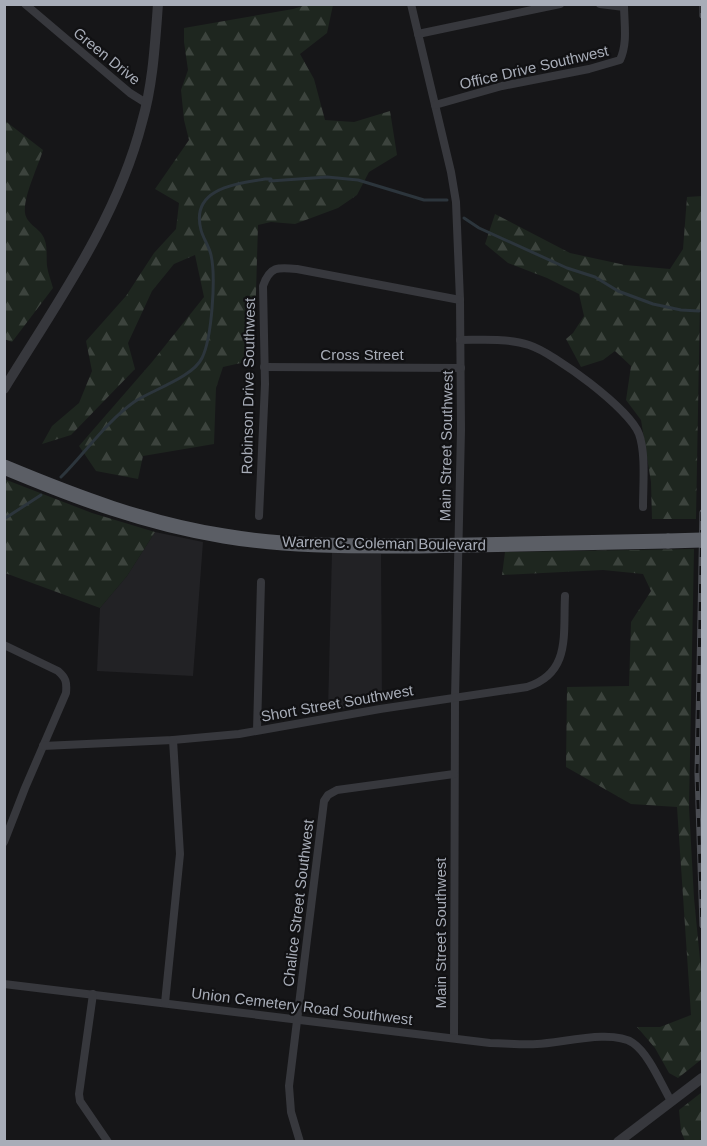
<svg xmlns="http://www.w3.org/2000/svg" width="707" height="1146" viewBox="0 0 707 1146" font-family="Helvetica,sans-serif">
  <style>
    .built { fill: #222225 }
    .forest { fill: url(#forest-firs) }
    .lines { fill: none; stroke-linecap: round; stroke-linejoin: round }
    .stream { stroke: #2c353c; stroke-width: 3 }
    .minor { stroke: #37383d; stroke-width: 8 }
    .tertiary { stroke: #37383d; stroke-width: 10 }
    .trunk { stroke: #5b5e65; stroke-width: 15 }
    .rail-casing { stroke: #4a4c52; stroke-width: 5 }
    .rail { stroke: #111113; stroke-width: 3; stroke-dasharray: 9; stroke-linecap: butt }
    .trunk-bridge { stroke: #5b5e65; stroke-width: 15 }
    .labels { text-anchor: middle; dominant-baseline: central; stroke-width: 4.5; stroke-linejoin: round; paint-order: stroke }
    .street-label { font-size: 15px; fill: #a8adb8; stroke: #111113 }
  </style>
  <defs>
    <pattern id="forest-firs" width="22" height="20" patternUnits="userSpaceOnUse" patternTransform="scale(1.5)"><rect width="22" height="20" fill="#1e261f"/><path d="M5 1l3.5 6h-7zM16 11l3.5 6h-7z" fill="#3c433d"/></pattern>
  </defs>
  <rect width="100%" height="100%" fill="#161618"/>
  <!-- built -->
  <g class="built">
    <path d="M155,532L203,542L193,676L97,671L100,608L127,576Z"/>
    <path d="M332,552L381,554L382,702L328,711Z"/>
  </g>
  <!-- forest -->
  <g class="forest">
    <path d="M306,5H333L327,33L300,54L314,79L325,120L354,122L390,111L397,155L369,172L357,195L338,208L295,224L271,222L258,225L254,360L223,367L216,388L214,444L143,456L138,479L96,471L79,446L152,362L204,297L195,255L174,264L152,291L128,343L135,369L71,435L42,444L52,426L79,403L92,371L86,341L126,296L154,253L176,229L179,203L155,189L189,140L184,120L181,90L188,70L184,42V28L293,9Z"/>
    <path d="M4,120L43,150C38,167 23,197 25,213C27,225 40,228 44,238C48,247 46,256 47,266C48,273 51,281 53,288L12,342L4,339Z"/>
    <path d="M702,196L696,519H652L651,482L641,420L626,400L631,366L615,351L603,360L581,367L566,339L573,333L584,316L579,294L547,278L508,263L485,244L495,214L570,253L625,265L670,269L683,249L687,197Z"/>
    <path d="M4,479L92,513L155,532L127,576L100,608L5,573Z"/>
    <path d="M694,549L689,807L694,898L702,980V1059L678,1078L669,1073L655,1048L637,1027H660L691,1015L677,807L631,804L566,767L567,687L629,686L631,622L651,591L643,574L603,570L502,575L505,552Z"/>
    <path d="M702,1092V1141H685L681,1131L679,1110Z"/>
  </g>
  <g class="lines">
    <!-- stream -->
    <g class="stream">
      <path d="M464,218L479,228L567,268L595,277L618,291L653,304L681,310L699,311"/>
      <path d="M61,477C85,453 106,422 134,402C152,390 193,377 202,358C212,338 216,277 211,255C209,246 203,238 201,230C190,188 236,184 265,179H271L270,181L327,177L358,180L424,200H447"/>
      <path d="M4,519L41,495"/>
    </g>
    <!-- minor -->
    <g class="minor">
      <path d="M25,4L130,93L146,103"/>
      <path d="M411,4L451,172L456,202L460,300L461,430L455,698L454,1038"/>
      <path d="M600,4L624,7"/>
      <path d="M418,34L560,4"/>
      <path d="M435,105L502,86L589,69L620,60C628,43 624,23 624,4"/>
      <path d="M460,340C482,340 508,338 529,345C554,353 630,409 639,434C646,453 643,486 643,507"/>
      <path d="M264,367L461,368"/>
      <path d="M259,516L265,384L263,286C270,266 278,267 297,269L460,300"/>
      <path d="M4,645L58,671C66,678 67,682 66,693L25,788L4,842"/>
      <path d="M257,730L261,582"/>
      <path d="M43,746L173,740L239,734L380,709L527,687C571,673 563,635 565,596"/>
      <path d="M4,984L490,1043C506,1043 521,1045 537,1044C562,1043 612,1029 633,1043C649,1054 661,1084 671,1101"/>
      <path d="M93,994L79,1094L80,1101L108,1142"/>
      <path d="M165,1003L180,854L173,740"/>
      <path d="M300,1142L291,1112L289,1086L324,801L328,795L337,790L454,774"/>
    </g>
    <!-- tertiary -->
    <g class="tertiary">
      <path d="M4,389C56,304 117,220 142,122C153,84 155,44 158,4"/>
      <path d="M618,1142L702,1078"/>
    </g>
    <!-- trunk -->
    <path class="trunk" d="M4,467C76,497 147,524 224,536C289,547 353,546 419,546C502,545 585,542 668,541"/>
    <!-- rail casing -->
    <g class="rail-casing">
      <g id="rail">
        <path d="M702,4V16"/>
        <path d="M702,512L697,774L702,926"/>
      </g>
    </g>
    <!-- rail -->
    <use href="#rail" class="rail"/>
    <!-- trunk-bridge -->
    <path class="trunk-bridge" d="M668,541L702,540"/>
  </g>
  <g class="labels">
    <!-- street labels -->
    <g class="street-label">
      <text transform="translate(107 56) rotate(39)">Green Drive</text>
      <text transform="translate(534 67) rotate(-13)">Office Drive Southwest</text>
      <text x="362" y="354">Cross Street</text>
      <text transform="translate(248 386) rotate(-89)">Robinson Drive Southwest</text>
      <text transform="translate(446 446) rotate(-89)">Main Street Southwest</text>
      <text transform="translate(384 543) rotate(1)">Warren C. Coleman Boulevard</text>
      <text transform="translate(337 703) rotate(-10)">Short Street Southwest</text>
      <text transform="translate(298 903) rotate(-83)">Chalice Street Southwest</text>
      <text transform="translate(440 933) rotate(-90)">Main Street Southwest</text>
      <text transform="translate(302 1006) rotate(7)">Union Cemetery Road Southwest</text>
    </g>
  </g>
  <!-- border -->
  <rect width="707" height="1146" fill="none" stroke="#a8adb8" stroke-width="12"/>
</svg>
